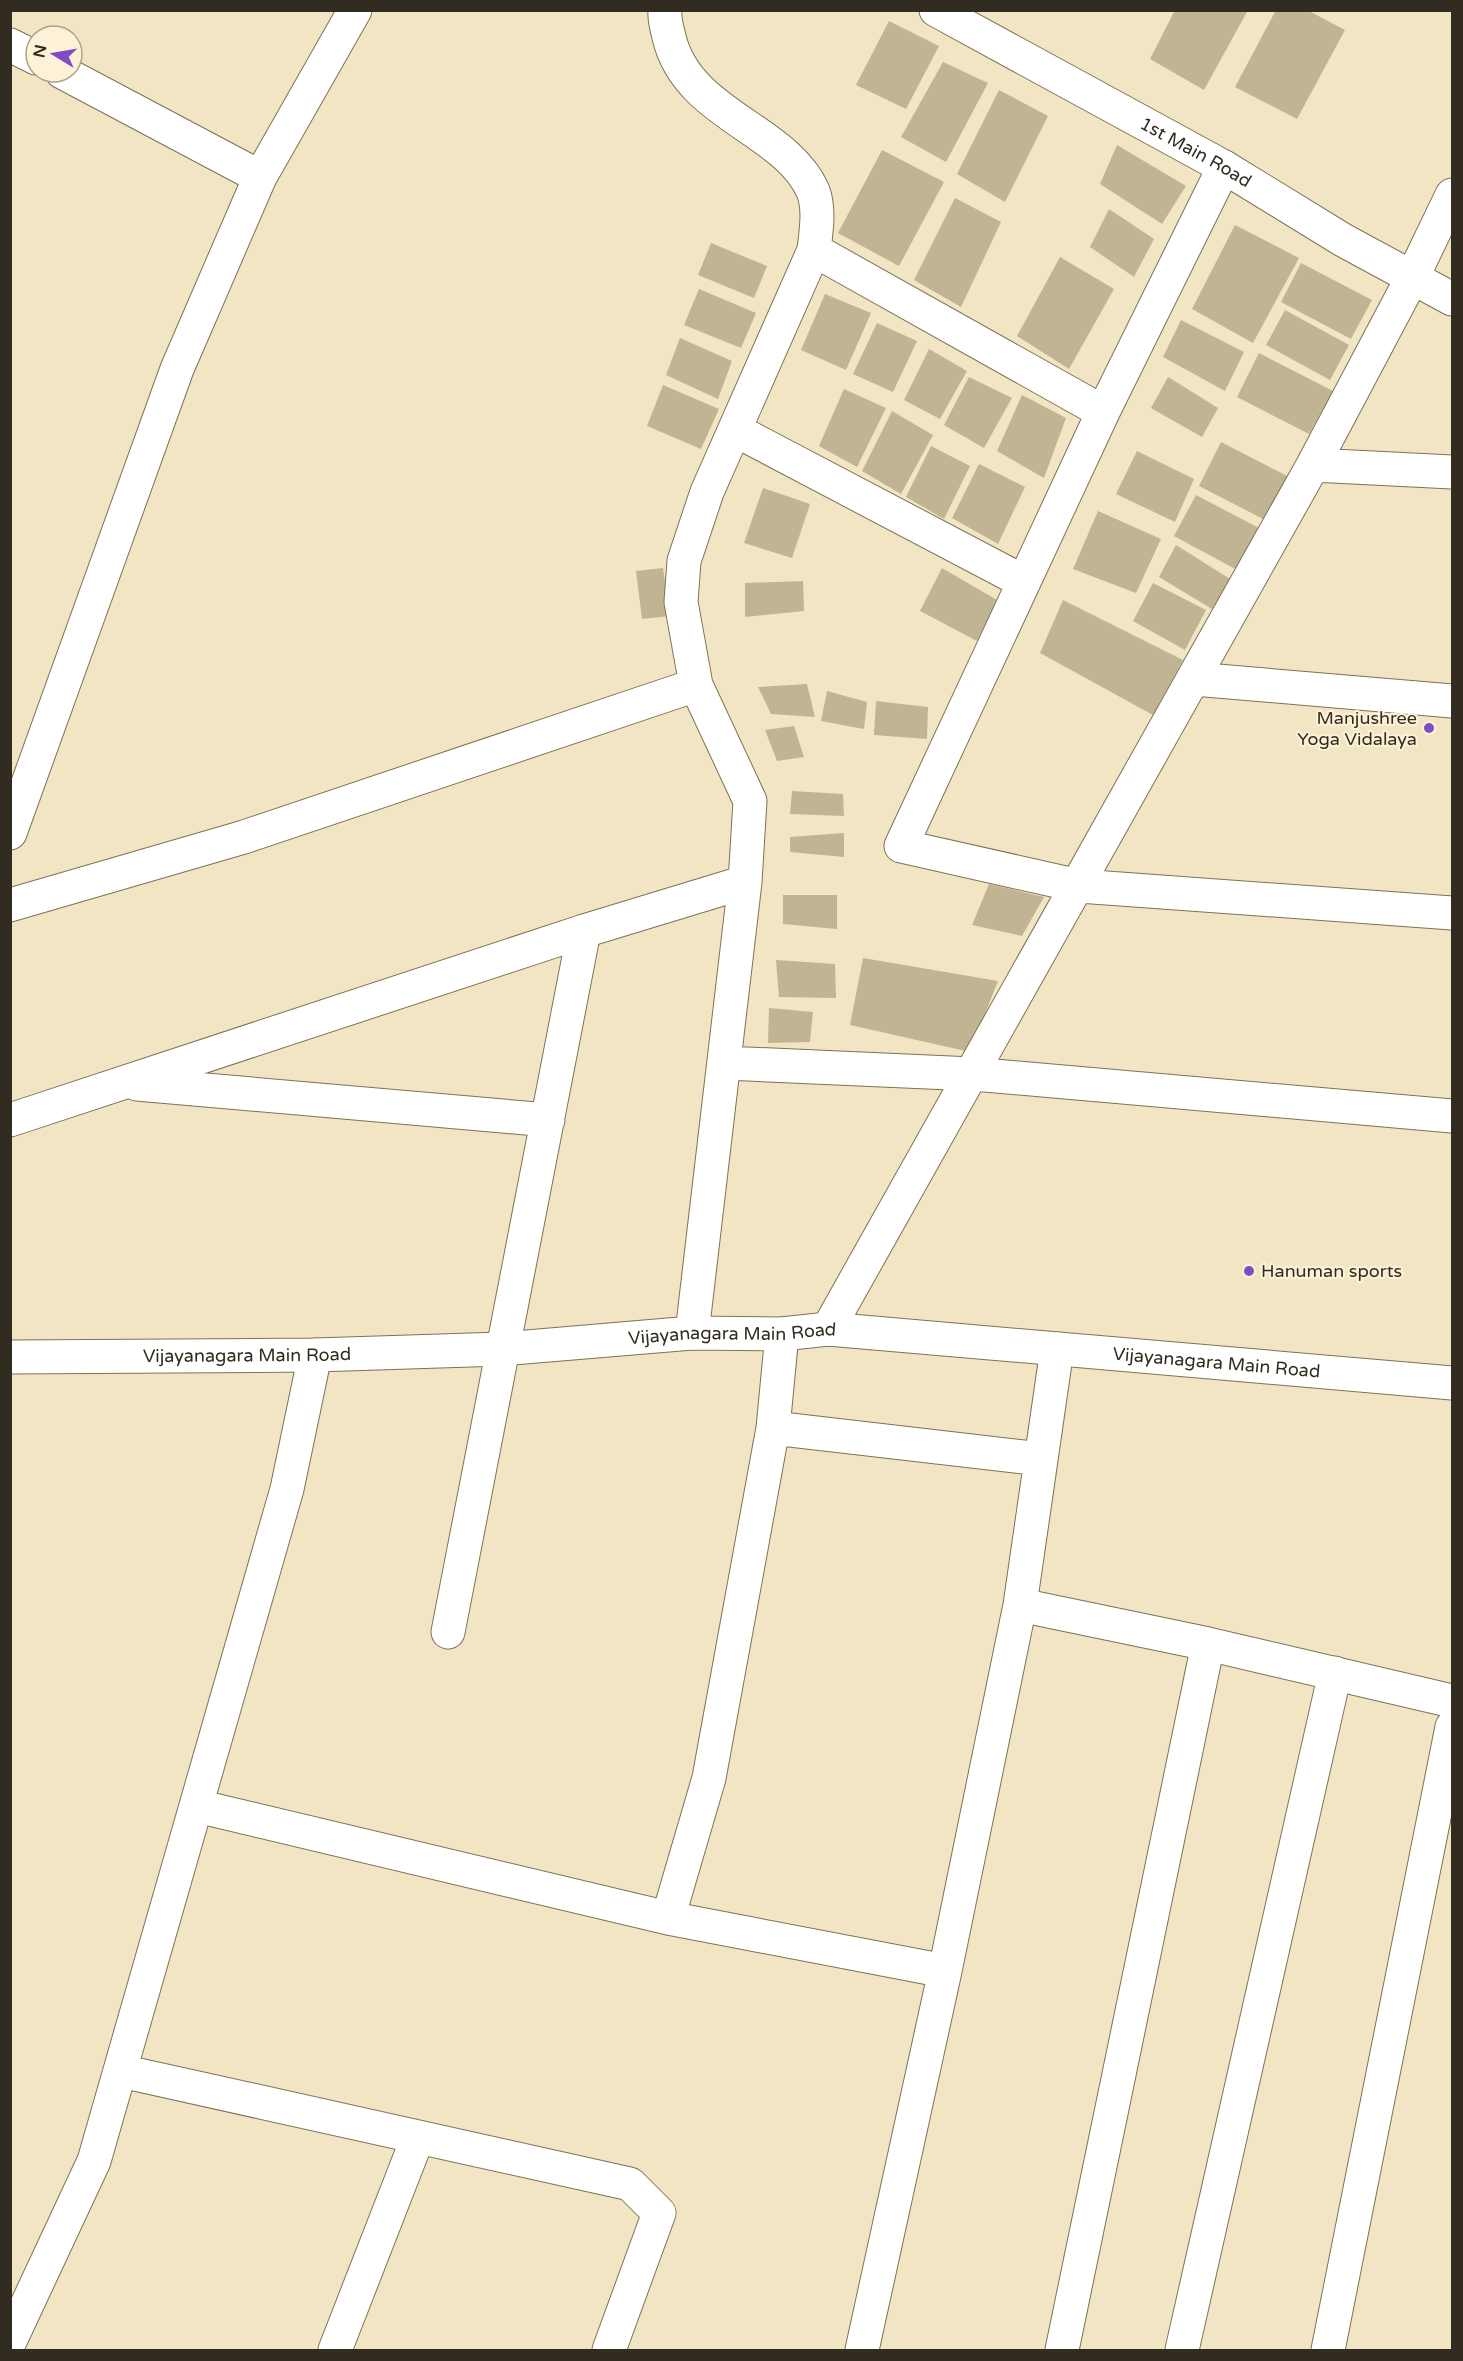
<svg xmlns="http://www.w3.org/2000/svg" width="1463" height="2361" viewBox="0 0 1463 2361" font-family="'Varela Round',sans-serif">
  <rect width="100%" height="100%" fill="#f2e5c3"/>
  <path fill="#c1b493" d="M 1175,10 L 1248,10 L 1204,90 L 1150,59 Z
    M 1276,10 L 1307,10 L 1345,30 L 1297,119 L 1235,87 Z
    M 889,21 L 939,46 L 906,109 L 856,85 Z
    M 943,62 L 988,83 L 946,162 L 901,137 Z
    M 999,90 L 1048,116 L 1005,202 L 957,174 Z
    M 1117,145 L 1186,186 L 1162,224 L 1100,184 Z
    M 882,150 L 944,182 L 899,266 L 838,233 Z
    M 955,198 L 1001,222 L 961,307 L 914,280 Z
    M 1109,209 L 1154,239 L 1134,277 L 1090,247 Z
    M 1235,225 L 1299,258 L 1253,343 L 1192,309 Z
    M 711,243 L 767,266 L 754,298 L 698,275 Z
    M 1060,257 L 1114,289 L 1069,369 L 1017,336 Z
    M 1301,263 L 1372,300 L 1351,339 L 1281,302 Z
    M 699,289 L 756,313 L 741,348 L 684,325 Z
    M 825,294 L 871,313 L 846,370 L 801,350 Z
    M 1285,310 L 1349,345 L 1330,380 L 1266,345 Z
    M 1181,320 L 1244,352 L 1225,391 L 1163,357 Z
    M 877,323 L 917,341 L 893,392 L 853,374 Z
    M 680,338 L 732,361 L 718,399 L 666,375 Z
    M 929,349 L 967,371 L 940,419 L 904,400 Z
    M 1259,353 L 1333,391 L 1309,434 L 1237,397 Z
    M 969,377 L 1012,398 L 984,448 L 944,425 Z
    M 1168,377 L 1218,408 L 1202,437 L 1151,408 Z
    M 663,385 L 719,409 L 701,449 L 647,426 Z
    M 844,389 L 886,408 L 857,467 L 819,446 Z
    M 1022,395 L 1066,418 L 1044,478 L 997,451 Z
    M 892,411 L 933,435 L 901,494 L 862,471 Z
    M 1221,442 L 1291,478 L 1269,522 L 1199,486 Z
    M 931,446 L 970,466 L 944,519 L 906,497 Z
    M 1137,451 L 1194,479 L 1175,522 L 1116,494 Z
    M 979,464 L 1025,487 L 998,544 L 952,518 Z
    M 763,488 L 810,504 L 792,558 L 744,543 Z
    M 1196,495 L 1261,529 L 1239,571 L 1174,536 Z
    M 1098,511 L 1161,539 L 1136,593 L 1073,569 Z
    M 1176,545 L 1235,582 L 1217,612 L 1159,577 Z
    M 663,568 L 670,616 L 642,619 L 636,571 Z
    M 942,568 L 997,600 L 977,641 L 920,611 Z
    M 803,581 L 804,611 L 745,617 L 745,583 Z
    M 1153,583 L 1206,610 L 1185,650 L 1133,621 Z
    M 1063,600 L 1183,660 L 1153,715 L 1040,653 Z
    M 807,684 L 815,717 L 771,714 L 758,687 Z
    M 827,691 L 867,702 L 864,729 L 821,721 Z
    M 876,701 L 928,707 L 927,739 L 874,735 Z
    M 794,726 L 804,757 L 777,761 L 765,730 Z
    M 792,791 L 843,794 L 844,816 L 790,814 Z
    M 844,833 L 844,857 L 790,852 L 790,837 Z
    M 989,884 L 1044,897 L 1022,936 L 972,925 Z
    M 783,895 L 837,895 L 837,929 L 783,924 Z
    M 863,958 L 998,981 L 970,1052 L 850,1025 Z
    M 776,960 L 835,964 L 836,998 L 779,997 Z
    M 769,1008 L 813,1012 L 810,1042 L 768,1043 Z"/>
  <g fill="none" stroke-linecap="round" stroke-linejoin="round">
    <defs>
      <path id="minor" d="M 665,10 C 664,20 667,28 669,37 C 687,115 785,128 813,191 C 820,209 816,232 814,250 L 707,492 L 684,561 L 681,602 L 696,685 L 750,801 L 745,882 L 692,1333
        M 10,45 L 36,58
        M 62,72 L 260,177
        M 1224,167 L 1103,412 L 901,846 L 1079,886 L 1452,913
        M 814,250 L 1103,412
        M 737,431 L 1024,582
        M 1313,465 L 1452,472
        M 1194,679 L 1452,701
        M 10,833 L 177,369 L 260,177 L 355,10
        M 10,905 L 244,837 L 696,685
        M 725,1063 L 973,1074 L 1452,1116
        M 137,1084 L 548,1120
        M 10,1120 L 584,931 L 745,882
        M 828,1329 L 1313,465 L 1412,278 L 1452,195
        M 773,1428 L 1041,1459
        M 1020,1605 L 1208,1644 L 1452,1701
        M 448,1632 L 584,931
        M 197,1806 L 668,1918 L 709,1778 L 773,1428 L 782,1334
        M 668,1918 L 945,1971
        M 121,2071 L 630,2184 L 659,2213 L 609,2350
        M 10,2341 L 94,2161 L 287,1489 L 315,1355
        M 335,2350 L 418,2137
        M 862,2350 L 945,1971 L 1020,1605 L 1057,1349
        M 1062,2350 L 1208,1644
        M 1182,2350 L 1335,1673
        M 1328,2350 L 1452,1727"/>
      <g id="tertiary">
        <path id="s1" d="M 936,10 L 1224,167 L 1343,240 L 1452,299"/>
        <path id="s2" d="M 10,1357 L 315,1355 L 502,1349 L 692,1333 L 782,1334 L 828,1329 L 1452,1383"/>
      </g>
    </defs>
    <use href="#minor" stroke="#7e7254" stroke-width="35"/>
    <use href="#tertiary" stroke="#7e7254" stroke-width="35"/>
    <use href="#minor" stroke="#fff" stroke-width="33"/>
    <use href="#tertiary" stroke="#fff" stroke-width="33"/>
  </g>
  <g fill="#7e4dc5" stroke="#fdf2d7" stroke-width="2">
    <circle cx="1429" cy="728" r="6"/>
    <circle cx="1249" cy="1271" r="6"/>
  </g>
  <g text-anchor="middle" stroke-width="4.5" stroke-linejoin="round" paint-order="stroke">
    <g font-size="18" fill="#312c1f" stroke="#fdf2d7">
      <text dy="6" stroke="none"><textPath href="#s1" startOffset="296">1st Main Road</textPath></text>
      <text dy="6" stroke="none"><textPath href="#s2" startOffset="723">Vijayanagara Main Road</textPath></text>
      <text dy="6" stroke="none"><textPath href="#s2" startOffset="237">Vijayanagara Main Road</textPath></text>
      <text dy="6" stroke="none"><textPath href="#s2" startOffset="1209">Vijayanagara Main Road</textPath></text>
    </g>
    <g font-size="18" fill="#312c1f" stroke="#fdf2d7" text-anchor="end">
      <text x="1417" y="724">Manjushree<tspan x="1417" dy="21">Yoga Vidalaya</tspan></text>
      <text x="1261" y="1277" text-anchor="start">Hanuman sports</text>
    </g>
  </g>
  <rect width="1463" height="2361" fill="none" stroke="#312c1f" stroke-width="24"/>
  <g transform="translate(54 54) rotate(281)"><circle r="28" fill="#fdf2d7" stroke="#aba38d" stroke-width="1.5"/>
  <path d="M0-4.5L10 22L0 15L-10 22Z" fill="#7e4dc5"/>
  <text y="-9" font-size="16" font-weight="bold" text-anchor="middle" fill="#312c1f">N</text>
  </g>
</svg>
